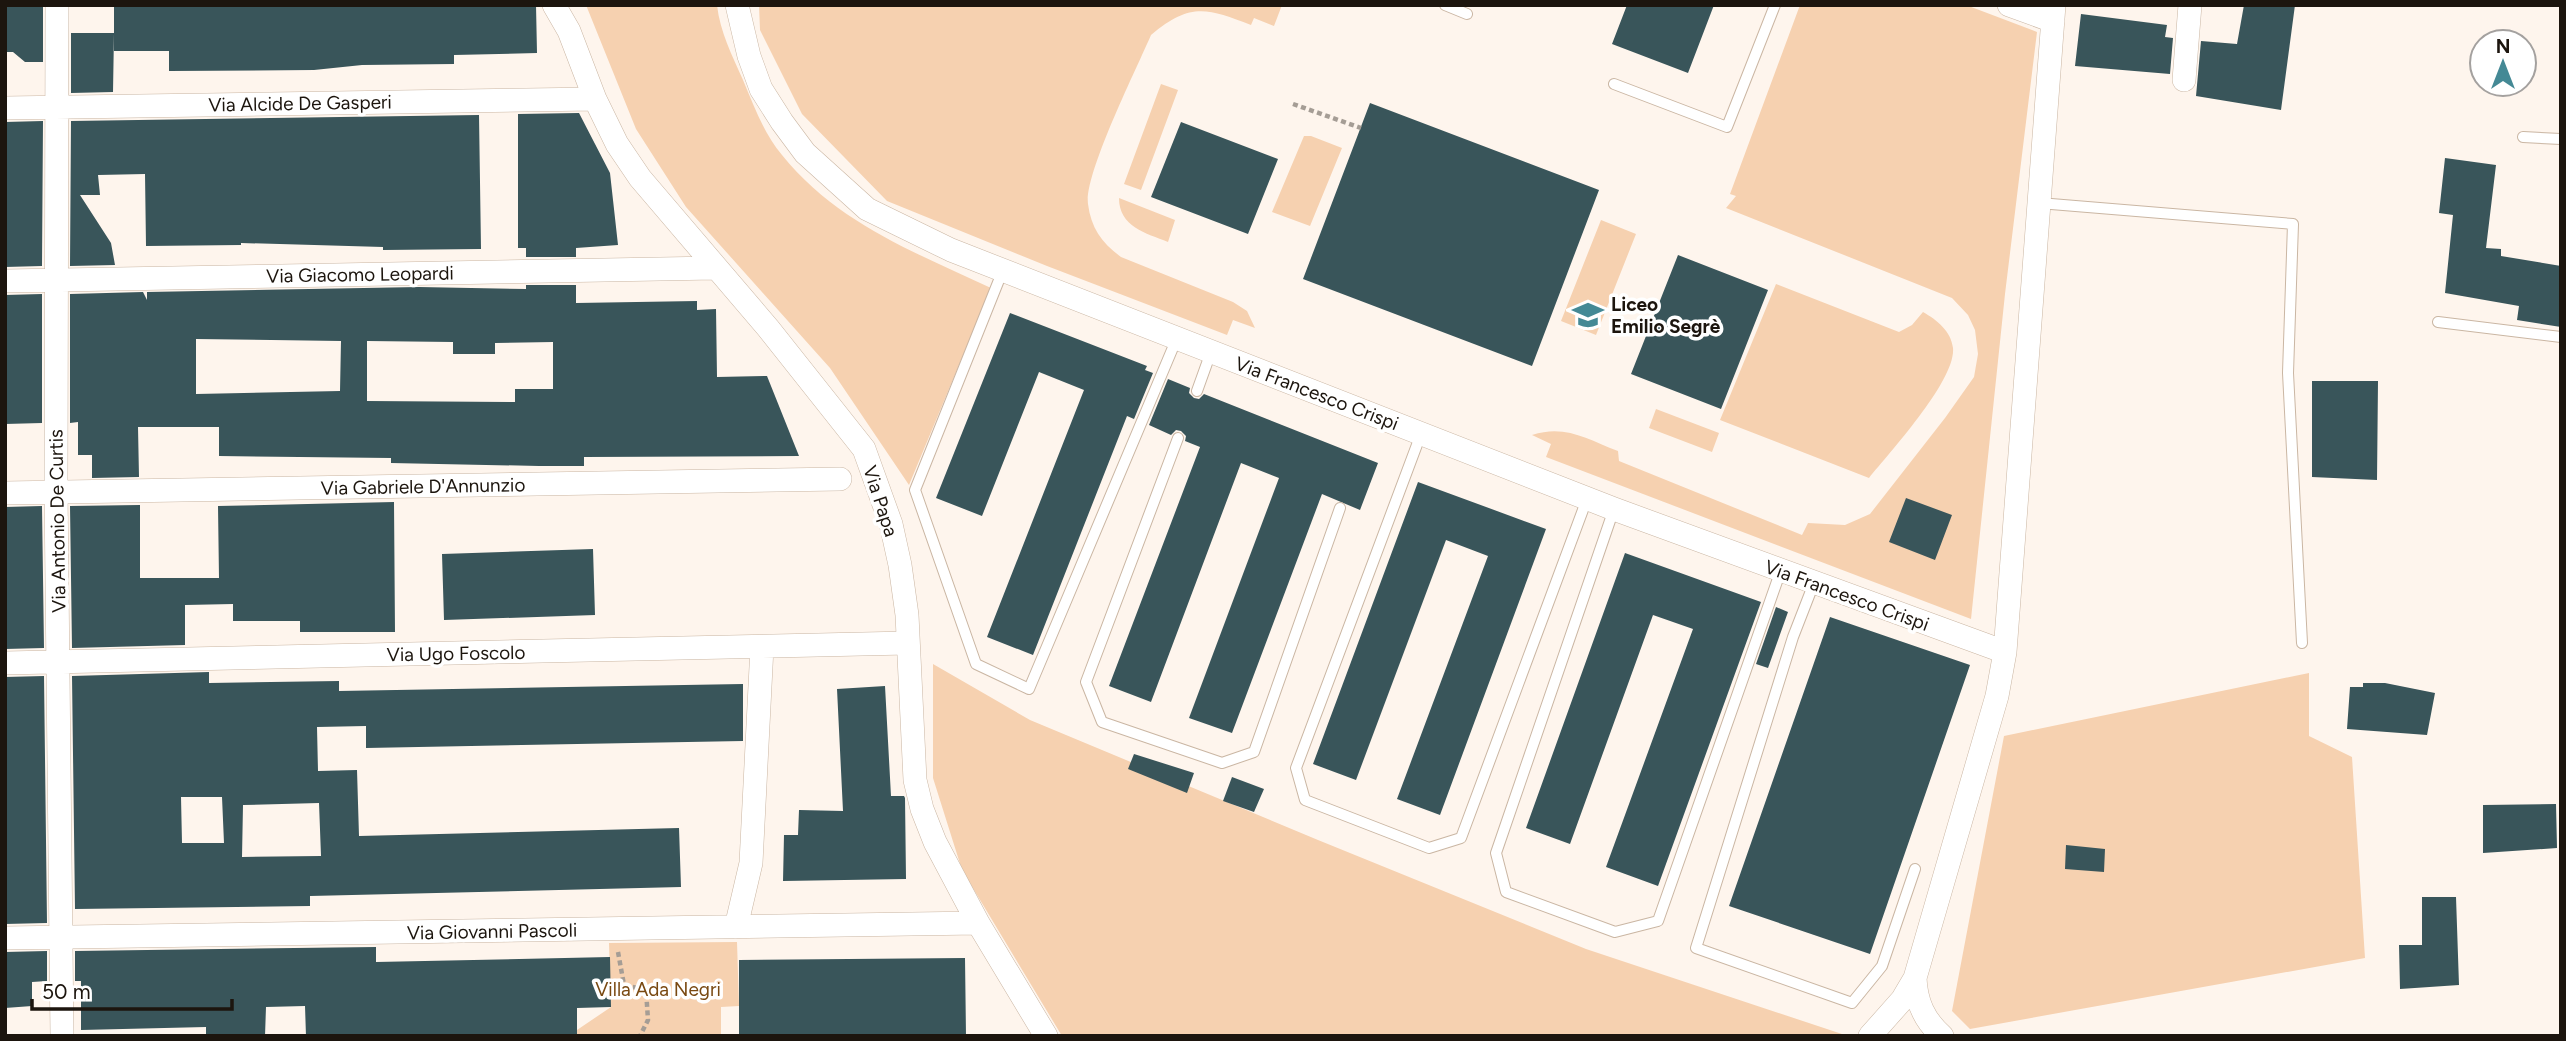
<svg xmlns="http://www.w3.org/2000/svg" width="2566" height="1041" viewBox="0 0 2566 1041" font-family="Figtree,sans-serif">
  <rect width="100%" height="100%" fill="#fef5ed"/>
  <path fill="#f6d1b0" d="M 586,5 L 717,5 C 720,32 732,55 743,80 C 754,106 764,134 782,155 C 837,223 914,252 991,288 L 909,485 L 830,368 L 686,207 L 636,129 Z
    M 759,5 L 1282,5 L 1274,26 L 1254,18 L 1251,25 C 1207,8 1190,2 1151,35 C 1137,68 1084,174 1088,204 C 1091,228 1102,243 1121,257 L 1233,302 L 1247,311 L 1255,328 L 1233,320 L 1227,335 L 1047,266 L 887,201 L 802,114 L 760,30 Z
    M 1800,5 L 1966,5 L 2037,32 L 2005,294 L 1971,619 L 1546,457 L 1551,444 L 1532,435 C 1565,424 1587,439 1618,451 L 1619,461 L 1802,535 L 1808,523 L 1845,525 L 1870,514 L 1945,418 L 1974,377 L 1978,354 L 1975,330 L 1968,315 L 1952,298 L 1726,208 L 1736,196 L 1730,194 Z
    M 1161,84 L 1178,90 L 1141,190 L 1124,184 Z
    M 1304,136 L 1311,136 L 1342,148 L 1310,226 L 1272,212 Z
    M 1119,198 L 1175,220 L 1168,242 C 1146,233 1119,227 1119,198 Z
    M 1601,220 L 1636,234 L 1596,335 L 1561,321 Z
    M 1776,284 L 1899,332 L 1912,325 L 1923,312 C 1937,320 1951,331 1953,348 C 1956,380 1890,452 1869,478 L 1720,420 Z
    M 1656,409 L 1719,433 L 1712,452 L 1649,428 Z
    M 933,664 L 1030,720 L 1318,840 L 1586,949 L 1845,1035 L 1062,1036 L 962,870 L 933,778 Z
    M 2309,673 L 2309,736 L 2352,757 L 2365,958 L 1970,1029 L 1952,1011 L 2004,736 Z
    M 737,942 L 739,1006 L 721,1007 L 721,1036 L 577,1036 L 577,1030 L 611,1007 L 609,943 Z"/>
  <path fill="#39555a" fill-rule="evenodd" d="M 5,5 L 43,5 L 43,62 L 25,62 L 13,52 L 5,52 Z
    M 114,5 L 536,5 L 537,53 L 454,55 L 454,64 L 362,65 L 314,70 L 169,71 L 169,51 L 114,51 Z
    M 1627,5 L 1714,5 L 1688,73 L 1612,44 Z
    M 2244,5 L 2295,5 L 2281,110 L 2196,96 L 2201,41 L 2237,44 Z
    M 2081,14 L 2167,25 L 2165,37 L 2173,38 L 2170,74 L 2075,66 Z
    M 71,33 L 114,33 L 113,92 L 71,93 Z
    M 1370,103 L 1599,190 L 1532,366 L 1303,279 Z
    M 579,113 L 610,173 L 618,245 L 576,248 L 576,257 L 526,257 L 526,248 L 518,248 L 518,114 Z
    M 479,115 L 481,249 L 383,250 L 383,247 L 241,243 L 241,245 L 146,246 L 145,174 L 98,175 L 100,195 L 80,195 L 111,243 L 115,265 L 70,266 L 71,121 Z
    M 43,121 L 42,266 L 5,267 L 5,122 Z
    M 1181,122 L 1278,159 L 1248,234 L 1151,197 Z
    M 2445,158 L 2496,165 L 2486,248 L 2501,249 L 2501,256 L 2561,266 L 2561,327 L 2517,320 L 2519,306 L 2445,293 L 2453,215 L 2439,213 Z
    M 1678,255 L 1768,290 L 1721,409 L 1631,374 Z
    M 526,285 L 576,285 L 576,303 L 697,301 L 697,310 L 716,309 L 717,377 L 767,376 L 799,456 L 584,457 L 584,466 L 539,466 L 391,463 L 391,458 L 219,456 L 219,427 L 138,427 L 139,477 L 92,478 L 92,455 L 78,455 L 78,422 L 70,423 L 70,294 L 143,292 L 147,300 L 147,292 L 419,287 L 526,289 ZM 196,339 L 341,341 L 340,391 L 196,394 ZM 367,341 L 453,342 L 453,354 L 495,354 L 495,343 L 553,342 L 553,389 L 515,389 L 515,402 L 367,401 Z
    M 42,294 L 42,423 L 5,424 L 5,295 Z
    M 1010,313 L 1147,366 L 1145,370 L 1153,373 L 1134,419 L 1127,416 L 1033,655 L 987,637 L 1084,390 L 1039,372 L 982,516 L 936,498 Z
    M 1168,379 L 1190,388 L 1189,393 L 1194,398 L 1199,399 L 1204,394 L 1378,463 L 1360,510 L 1322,494 L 1232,733 L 1189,718 L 1279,478 L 1241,463 L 1151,702 L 1109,686 L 1200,447 L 1185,441 L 1186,436 L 1181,431 L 1176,430 L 1171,435 L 1149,425 Z
    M 2312,381 L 2378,381 L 2377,480 L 2312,477 Z
    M 1418,482 L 1546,529 L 1440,815 L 1397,799 L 1488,556 L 1446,540 L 1356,780 L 1313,764 Z
    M 1906,498 L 1952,515 L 1935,560 L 1889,542 Z
    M 394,502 L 395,632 L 300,632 L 300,621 L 233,621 L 233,604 L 185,605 L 185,645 L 72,648 L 70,506 L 140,505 L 140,578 L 219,578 L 218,506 Z
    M 42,506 L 44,648 L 5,649 L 5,507 Z
    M 593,549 L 595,615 L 444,620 L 442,554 Z
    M 1625,553 L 1761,602 L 1658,886 L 1606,867 L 1693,629 L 1653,615 L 1570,844 L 1526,828 Z
    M 1776,607 L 1788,612 L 1768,668 L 1756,664 Z
    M 1830,617 L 1970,665 L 1870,954 L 1729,906 Z
    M 209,672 L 209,683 L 339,681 L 339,691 L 743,684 L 743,741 L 366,748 L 366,726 L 317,727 L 318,771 L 357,770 L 359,836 L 679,828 L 681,887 L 310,896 L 310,906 L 75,909 L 72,676 ZM 181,797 L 222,797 L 224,843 L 182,843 ZM 319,803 L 321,856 L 242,857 L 243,805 Z
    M 44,676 L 47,923 L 5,924 L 5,677 Z
    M 2363,683 L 2385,683 L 2435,693 L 2427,735 L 2347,729 L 2350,687 L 2363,687 Z
    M 885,686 L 891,796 L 904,796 L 905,798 L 906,879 L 783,881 L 784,835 L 798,835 L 799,810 L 843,811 L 837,689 Z
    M 1134,754 L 1194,773 L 1187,793 L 1128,769 Z
    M 1232,777 L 1264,789 L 1254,812 L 1223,801 Z
    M 2556,804 L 2557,848 L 2483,853 L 2483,805 Z
    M 2066,845 L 2105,849 L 2104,872 L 2065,869 Z
    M 2422,897 L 2456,897 L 2459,985 L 2400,989 L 2399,945 L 2422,945 Z
    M 376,947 L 376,962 L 610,957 L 611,1007 L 577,1008 L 577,1036 L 306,1036 L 305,1006 L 266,1007 L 265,1036 L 206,1036 L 206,1027 L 81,1030 L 81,981 L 75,981 L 75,951 Z
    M 47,951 L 47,981 L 32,982 L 32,1006 L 5,1008 L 5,952 Z
    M 965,958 L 966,1036 L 739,1036 L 739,960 Z"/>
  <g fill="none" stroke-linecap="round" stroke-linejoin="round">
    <defs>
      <path id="service" d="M 1445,5 L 1467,14
        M 1614,84 L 1727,127 L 1775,5
        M 2523,137 L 2561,139
        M 2039,203 L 2293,224 L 2288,373 L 2302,643
        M 1003,270 L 915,490 L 976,664 L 1029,689 L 1177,338
        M 2438,322 L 2561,337
        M 1197,391 L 1211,352
        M 1421,434 L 1296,768 L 1305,800 L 1429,848 L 1461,838 L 1587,499
        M 1178,438 L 1086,682 L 1102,722 L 1222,763 L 1254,752 L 1340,508
        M 1614,509 L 1496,853 L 1506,892 L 1615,932 L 1658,921 L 1781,570
        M 1814,583 L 1793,637 L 1696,948 L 1852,1003 L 1882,966 L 1915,869"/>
      <path id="minor" d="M 57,5 L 56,492 L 62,1036
        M 554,5 L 569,31 L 595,99 L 617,144 L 640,178 L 768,328 L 864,449 L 891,524 L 900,565 L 907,615 L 915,780 L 922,809 L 935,842 L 978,923 L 1046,1036
        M 737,5 L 749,56 L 761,89 L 782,122 L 805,153 L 867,209 L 951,250 L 1614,509 L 2005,652
        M 2009,5 L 2053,21
        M 2184,80 L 2190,5
        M 5,108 L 595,99
        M 5,281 L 715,268
        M 5,493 L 840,479
        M 5,663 L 907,643
        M 736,927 L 751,863 L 762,647
        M 5,938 L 978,923
        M 1870,1036 L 1902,1000 L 1915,978
        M 1942,1036 C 1924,1020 1916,1002 1915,978 L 1997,696 L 2005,652 L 2054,5"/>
    </defs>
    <use href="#service" stroke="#cab6a3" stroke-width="12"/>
    <use href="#minor" stroke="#cab6a3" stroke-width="24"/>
    <path stroke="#a59d95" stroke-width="4.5" stroke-dasharray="5 3.5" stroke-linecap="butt" d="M 1293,104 L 1361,128
      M 618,952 L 624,985 L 646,990 L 648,1020 L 640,1036"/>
    <use href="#service" stroke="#fff" stroke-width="10"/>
    <use href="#minor" stroke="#fff" stroke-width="23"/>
  </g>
  <defs>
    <symbol id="school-bare" viewBox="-9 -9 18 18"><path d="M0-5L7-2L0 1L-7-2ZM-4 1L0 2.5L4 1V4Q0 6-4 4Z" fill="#448995" stroke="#fff" stroke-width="2.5" paint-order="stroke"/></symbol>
  </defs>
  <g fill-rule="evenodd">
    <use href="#school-bare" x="1566" y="293" width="44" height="44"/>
  </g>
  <g text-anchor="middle" stroke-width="7" stroke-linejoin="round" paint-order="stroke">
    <g font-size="19" fill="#1c150e" stroke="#fff">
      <text transform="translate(300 103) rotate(-1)" y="7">Via Alcide De Gasperi</text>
      <text transform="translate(360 274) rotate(-1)" y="7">Via Giacomo Leopardi</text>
      <text transform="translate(1317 393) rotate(21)" y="7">Via Francesco Crispi</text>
      <text transform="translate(423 486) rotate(-1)" y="7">Via Gabriele D'Annunzio</text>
      <text transform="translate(881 501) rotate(72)" y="7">Via Papa</text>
      <text transform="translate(57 521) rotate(-91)" y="7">Via Antonio De Curtis</text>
      <text transform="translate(1847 595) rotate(20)" y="7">Via Francesco Crispi</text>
      <text transform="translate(456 653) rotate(-1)" y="7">Via Ugo Foscolo</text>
      <text transform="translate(492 931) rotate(-1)" y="7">Via Giovanni Pascoli</text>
    </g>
    <g font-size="19" font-weight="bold" fill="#1c150e" stroke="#fff" text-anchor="start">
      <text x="1611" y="311">Liceo<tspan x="1611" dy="22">Emilio Segrè</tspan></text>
    </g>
    <g font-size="19" fill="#794912" stroke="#fff">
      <text x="658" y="996">Villa Ada Negri</text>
    </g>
  </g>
  <rect width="2566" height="1041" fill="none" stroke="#1c150e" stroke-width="14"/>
  <g transform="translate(2503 63)"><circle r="33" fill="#ffffff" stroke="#a4a19f" stroke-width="2"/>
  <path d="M0-5L12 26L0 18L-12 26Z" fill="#448995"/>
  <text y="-10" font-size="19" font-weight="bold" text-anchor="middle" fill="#1c150e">N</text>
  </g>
  <path d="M32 999v10h200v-10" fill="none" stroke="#1c150e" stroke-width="3.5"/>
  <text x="42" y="999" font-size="21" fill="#1c150e" stroke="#ffffff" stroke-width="5" paint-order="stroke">50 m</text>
</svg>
